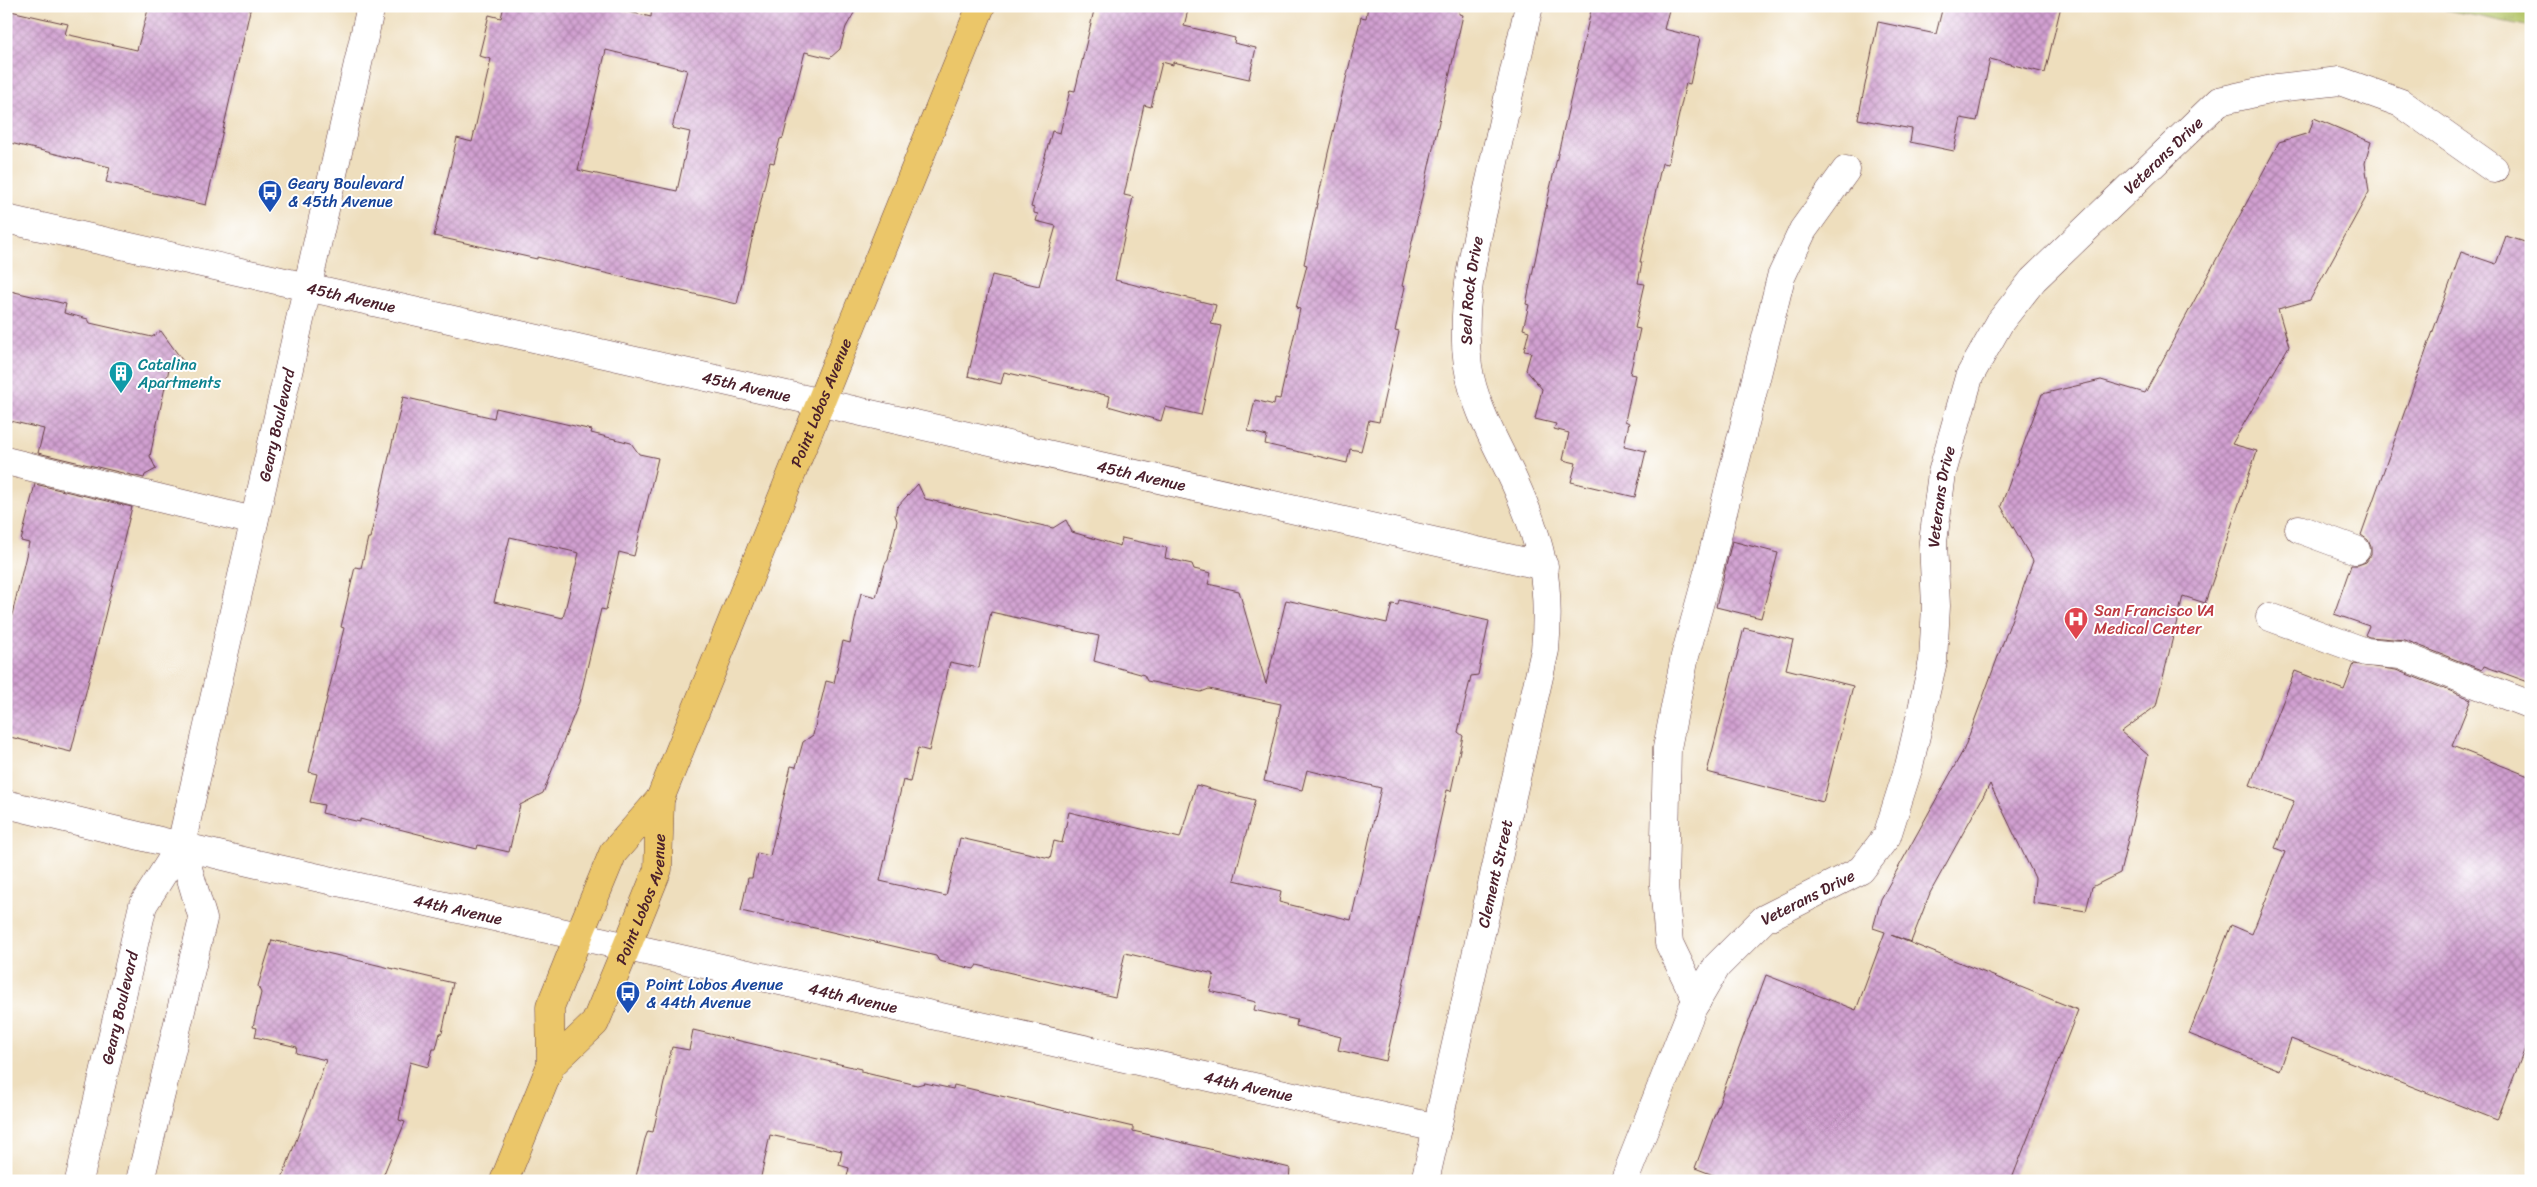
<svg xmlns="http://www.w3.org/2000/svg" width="2537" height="1187" viewBox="0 0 2537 1187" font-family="Sriracha,sans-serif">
  <defs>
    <pattern id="park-tufts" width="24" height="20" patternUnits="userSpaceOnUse" patternTransform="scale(1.25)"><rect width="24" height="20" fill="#b3c466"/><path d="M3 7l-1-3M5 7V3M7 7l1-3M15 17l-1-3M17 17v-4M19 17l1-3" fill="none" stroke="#9ba859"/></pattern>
    <pattern id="building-cross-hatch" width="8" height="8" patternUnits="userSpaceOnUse" patternTransform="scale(1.25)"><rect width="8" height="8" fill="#d1a0d1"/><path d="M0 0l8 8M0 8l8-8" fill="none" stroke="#ac82aa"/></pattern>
  </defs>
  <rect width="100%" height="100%" fill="#fff"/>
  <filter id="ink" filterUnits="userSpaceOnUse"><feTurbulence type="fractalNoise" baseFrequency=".02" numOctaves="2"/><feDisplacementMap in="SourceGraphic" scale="10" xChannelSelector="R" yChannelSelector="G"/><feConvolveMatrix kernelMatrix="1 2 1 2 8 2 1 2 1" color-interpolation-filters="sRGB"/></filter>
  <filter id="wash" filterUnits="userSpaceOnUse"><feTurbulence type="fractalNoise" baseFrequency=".0096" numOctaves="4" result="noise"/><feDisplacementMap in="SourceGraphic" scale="20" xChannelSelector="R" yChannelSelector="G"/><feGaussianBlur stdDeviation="1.12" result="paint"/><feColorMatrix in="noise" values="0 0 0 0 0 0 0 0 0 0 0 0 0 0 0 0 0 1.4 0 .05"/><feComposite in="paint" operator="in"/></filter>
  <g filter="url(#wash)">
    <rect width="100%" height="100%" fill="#eedebd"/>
    <path fill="url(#park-tufts)" stroke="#7e7248" d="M 2427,6 L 2531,6 L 2531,27 Z"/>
    <g id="blocks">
      <path fill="url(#building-cross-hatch)" fill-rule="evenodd" d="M 149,6 L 251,6 L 206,205 L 106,182 L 110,167 L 6,142 L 6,10 L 68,24 L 65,34 L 137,50 Z
        M 504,6 L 604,6 L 651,17 L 652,6 L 858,6 L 846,27 L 840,49 L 830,58 L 805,52 L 783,138 L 780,139 L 774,163 L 770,162 L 737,304 L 537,257 L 537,259 L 434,236 L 457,138 L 472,142 L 491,59 L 479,56 L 489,15 L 501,18 ZM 606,50 L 687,70 L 672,128 L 690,132 L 677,191 L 578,170 Z
        M 1095,6 L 1189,6 L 1184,26 L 1235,38 L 1234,43 L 1256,48 L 1249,79 L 1173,62 L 1173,65 L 1162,62 L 1151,107 L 1144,105 L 1124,195 L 1133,197 L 1115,280 L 1216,305 L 1211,324 L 1221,326 L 1201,415 L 1165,407 L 1161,421 L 1108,406 L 1110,396 L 1004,372 L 1001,384 L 968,376 L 992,275 L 1039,286 L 1056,226 L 1036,221 L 1038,214 L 1034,213 L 1034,208 L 1031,207 L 1052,131 L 1060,133 L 1070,90 L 1075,91 Z
        M 1368,6 L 1460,6 L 1459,14 L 1463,15 L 1402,286 L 1405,287 L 1395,331 L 1399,332 L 1379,422 L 1369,420 L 1361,451 L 1350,449 L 1347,463 L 1265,444 L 1267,436 L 1248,431 L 1255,400 L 1274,405 L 1275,398 L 1280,399 L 1300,309 L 1296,308 L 1307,265 L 1304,264 L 1328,153 L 1361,17 L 1366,18 Z
        M 1592,6 L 1670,6 L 1664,29 L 1700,38 L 1690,84 L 1686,83 L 1668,164 L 1662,163 L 1640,262 L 1642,262 L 1638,283 L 1645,284 L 1635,328 L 1640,329 L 1630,374 L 1635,375 L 1625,421 L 1629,423 L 1624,446 L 1646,451 L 1635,497 L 1571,482 L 1576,463 L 1563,460 L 1569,433 L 1554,429 L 1556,424 L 1535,419 L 1542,389 L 1526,370 L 1531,352 L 1524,351 L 1529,331 L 1523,329 L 1529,305 L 1526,304 L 1549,193 Z
        M 1943,6 L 2061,6 L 2045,73 L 1990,59 L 1977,121 L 1961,118 L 1954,151 L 1910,142 L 1912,129 L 1858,119 L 1878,22 L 1936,34 Z
        M 2314,118 L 2371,142 L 2365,163 L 2369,192 L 2310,300 L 2278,309 L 2289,346 L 2232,444 L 2257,451 L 2205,603 L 2183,596 L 2156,706 L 2121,732 L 2148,755 L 2120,873 L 2092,887 L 2086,911 L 2033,903 L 2035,878 L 1990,784 L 1930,893 L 1911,942 L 1891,935 L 2078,1010 L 2011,1181 L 1729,1181 L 1695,1168 L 1766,975 L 1856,1010 L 1885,932 L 1873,928 L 1881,899 L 1964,749 L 2033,561 L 2001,506 L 2042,394 L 2101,380 L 2145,393 L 2279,142 L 2309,133 Z
        M 2506,236 L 2531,244 L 2531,683 L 2484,666 L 2482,670 L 2405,640 L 2369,637 L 2365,635 L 2369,626 L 2334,614 L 2351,565 L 2358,565 L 2366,562 L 2371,555 L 2371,547 L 2368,540 L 2361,535 L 2461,252 L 2496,264 Z
        M 6,290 L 66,304 L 64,313 L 88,319 L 90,323 L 152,337 L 161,331 L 185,364 L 169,369 L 150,456 L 156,469 L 145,475 L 144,478 L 38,453 L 44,429 L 6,420 Z
        M 403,397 L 494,418 L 496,408 L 592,430 L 591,433 L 631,443 L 639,454 L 658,458 L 634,556 L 619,552 L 606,610 L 601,609 L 579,702 L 543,793 L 520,805 L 509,852 L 478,845 L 477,849 L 360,819 L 360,822 L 322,813 L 324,805 L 310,802 L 317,774 L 309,772 L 344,628 L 341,627 L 355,567 L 361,568 L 368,538 L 370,538 ZM 510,537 L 579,553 L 563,618 L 494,602 Z
        M 35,484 L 132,507 L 71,752 L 6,736 L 6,640 L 29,543 L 21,541 Z
        M 918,484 L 925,499 L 1053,528 L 1066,520 L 1072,532 L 1120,546 L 1122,538 L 1167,548 L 1165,558 L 1192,564 L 1194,569 L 1211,573 L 1208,584 L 1239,591 L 1266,684 L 1286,600 L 1387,623 L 1392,604 L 1398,605 L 1399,600 L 1489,621 L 1478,675 L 1471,676 L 1458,732 L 1463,736 L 1451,791 L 1447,790 L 1386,1061 L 1338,1050 L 1341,1037 L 1296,1026 L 1297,1020 L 1254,1010 L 1256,1002 L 1210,991 L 1214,974 L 1125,953 L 1115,997 L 977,965 L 974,969 L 939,961 L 936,956 L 741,911 L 748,878 L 752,878 L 757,853 L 770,856 L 791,766 L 796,767 L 803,742 L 813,735 L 826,681 L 834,683 L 843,641 L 850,643 L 861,593 L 876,597 L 885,564 L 888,560 L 897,521 L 895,515 L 897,507 ZM 991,612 L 1099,636 L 1094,661 L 1144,675 L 1147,681 L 1201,692 L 1209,689 L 1281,704 L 1264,781 L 1302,790 L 1307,770 L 1381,788 L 1351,920 L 1279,902 L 1281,891 L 1234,880 L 1255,800 L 1196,785 L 1180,838 L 1069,812 L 1062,843 L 1054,841 L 1050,858 L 960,838 L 946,896 L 880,881 L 903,780 L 910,782 L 918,748 L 929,751 L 950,662 L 979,668 Z
        M 1732,541 L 1778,553 L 1761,618 L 1716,607 Z
        M 1744,628 L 1793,640 L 1786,669 L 1853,686 L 1823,802 L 1707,772 Z
        M 2354,664 L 2396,670 L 2471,699 L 2452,746 L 2531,777 L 2531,1033 L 2497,1120 L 2291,1039 L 2280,1070 L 2189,1034 L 2231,925 L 2252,934 L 2285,852 L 2275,848 L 2294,801 L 2250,785 L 2295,671 L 2344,690 Z
        M 272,940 L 453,983 L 442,1033 L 440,1033 L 436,1049 L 433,1049 L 428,1067 L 410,1062 L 399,1120 L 405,1122 L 381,1181 L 281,1181 L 326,1060 L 296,1053 L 297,1047 L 255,1037 L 257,1028 L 253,1027 L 261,993 L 258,986 Z
        M 693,1030 L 861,1069 L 861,1072 L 917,1085 L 925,1083 L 953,1089 L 954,1085 L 1133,1127 L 1133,1131 L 1290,1168 L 1289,1181 L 846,1181 L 849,1168 L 839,1165 L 842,1151 L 770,1135 L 760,1181 L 635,1181 L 645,1139 L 648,1131 L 653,1132 L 672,1047 L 689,1050 Z"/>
    </g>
  </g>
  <g filter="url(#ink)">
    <use href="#blocks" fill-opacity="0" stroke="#633c41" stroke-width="1"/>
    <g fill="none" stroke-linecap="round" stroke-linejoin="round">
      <defs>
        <g id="minor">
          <path id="s1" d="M 6,219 L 1544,566"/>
          <path d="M 6,461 L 254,521"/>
          <path d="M 2299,529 L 2356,550"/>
          <path d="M 2270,617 L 2366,652 L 2400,655 L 2528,704"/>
          <path id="s2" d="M 6,804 L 248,862 L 1437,1128"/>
          <path d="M 1697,1001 L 1669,943 L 1664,885 L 1667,748 L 1685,656 L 1709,569 L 1781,277 L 1803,230 L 1846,170"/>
          <path id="s3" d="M 79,1181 L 143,905 L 181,845 L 371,6"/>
          <path d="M 140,1181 L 203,919 L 181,845"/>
          <path id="s4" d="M 1425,1181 L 1545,650 C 1551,583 1542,542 1514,481 C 1497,444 1474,407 1468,366 C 1459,302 1477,238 1491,176 C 1503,119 1516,63 1529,6"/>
          <path id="s5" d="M 1624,1181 L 1692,1009 L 1717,966 L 1764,919 L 1861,870 L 1887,836 L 1909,766 L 1933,661 L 1936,606 L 1933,542 L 1942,473 L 1969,377 L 2000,322 L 2033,280 L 2219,101 L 2277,88 L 2340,81 L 2401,103 L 2494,169"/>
        </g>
        <g id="major">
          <path id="s6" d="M 551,1065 L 595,1023 L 627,946 L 658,869 L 660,799"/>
          <path id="s7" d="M 504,1181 L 551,1065 L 550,1007 L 579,935 L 613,853 L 660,799 L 981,6"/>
        </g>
      </defs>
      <use href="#minor" stroke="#633c41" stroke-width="29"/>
      <use href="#major" stroke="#633c41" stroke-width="29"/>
      <use href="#minor" stroke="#fff" stroke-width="28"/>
      <use href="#major" stroke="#ebc669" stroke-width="28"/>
    </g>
  </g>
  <defs>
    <symbol id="bus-pin" viewBox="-11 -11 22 30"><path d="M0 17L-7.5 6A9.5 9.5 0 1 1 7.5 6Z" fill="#1a4fb4" stroke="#fff"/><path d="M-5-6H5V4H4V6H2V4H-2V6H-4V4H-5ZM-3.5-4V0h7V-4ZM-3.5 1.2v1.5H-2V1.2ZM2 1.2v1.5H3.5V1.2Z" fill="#fff"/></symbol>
    <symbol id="building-pin" viewBox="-11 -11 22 30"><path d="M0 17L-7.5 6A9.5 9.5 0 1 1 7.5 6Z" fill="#0f9aa8" stroke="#fff"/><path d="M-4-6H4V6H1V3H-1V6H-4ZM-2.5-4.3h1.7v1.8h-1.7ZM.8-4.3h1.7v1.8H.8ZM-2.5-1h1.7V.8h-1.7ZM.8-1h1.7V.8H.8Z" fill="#fff"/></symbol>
    <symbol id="hospital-pin" viewBox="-11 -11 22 30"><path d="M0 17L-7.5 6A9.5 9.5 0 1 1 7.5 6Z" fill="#e0444e" stroke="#fff"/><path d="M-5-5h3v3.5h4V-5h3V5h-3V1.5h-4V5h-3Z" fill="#fff"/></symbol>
  </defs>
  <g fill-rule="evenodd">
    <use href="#bus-pin" x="256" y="178" width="28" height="38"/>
    <use href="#building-pin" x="107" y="359" width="28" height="38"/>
    <use href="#hospital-pin" x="2062" y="605" width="28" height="38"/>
    <use href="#bus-pin" x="614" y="979" width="28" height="38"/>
  </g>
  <g text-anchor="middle" stroke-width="4" stroke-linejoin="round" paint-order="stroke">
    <g font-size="16" fill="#4a1f2b" stroke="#fff">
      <text dy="6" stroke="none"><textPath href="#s5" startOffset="1219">Veterans Drive</textPath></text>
      <text dy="6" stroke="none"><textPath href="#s4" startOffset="919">Seal Rock Drive</textPath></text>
      <text dy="6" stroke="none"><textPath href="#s1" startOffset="354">45th Avenue</textPath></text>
      <text dy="6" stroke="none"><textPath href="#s1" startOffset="759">45th Avenue</textPath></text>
      <text dy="6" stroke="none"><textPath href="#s7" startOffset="849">Point Lobos Avenue</textPath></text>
      <text dy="6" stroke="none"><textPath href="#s3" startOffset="785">Geary Boulevard</textPath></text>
      <text dy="6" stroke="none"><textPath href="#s1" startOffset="1164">45th Avenue</textPath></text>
      <text dy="6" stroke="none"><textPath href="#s5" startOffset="799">Veterans Drive</textPath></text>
      <text dy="6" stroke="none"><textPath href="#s4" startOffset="315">Clement Street</textPath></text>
      <text dy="6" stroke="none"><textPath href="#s5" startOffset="350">Veterans Drive</textPath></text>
      <text dy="6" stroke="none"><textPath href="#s6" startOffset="194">Point Lobos Avenue</textPath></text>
      <text dy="6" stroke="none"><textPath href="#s2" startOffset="464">44th Avenue</textPath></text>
      <text dy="6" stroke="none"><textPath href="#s2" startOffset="869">44th Avenue</textPath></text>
      <text dy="6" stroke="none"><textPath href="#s3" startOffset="178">Geary Boulevard</textPath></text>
      <text dy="6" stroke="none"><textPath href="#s2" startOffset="1274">44th Avenue</textPath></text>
    </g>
    <g font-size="16" fill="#164399" stroke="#fff" text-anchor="start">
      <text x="288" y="189">Geary Boulevard<tspan x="288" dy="18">&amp; 45th Avenue</tspan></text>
      <text x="646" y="990">Point Lobos Avenue<tspan x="646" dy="18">&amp; 44th Avenue</tspan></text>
    </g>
    <g font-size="16" fill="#0d838f" stroke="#fff" text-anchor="start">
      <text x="138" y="370">Catalina<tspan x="138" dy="18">Apartments</tspan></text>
    </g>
    <g font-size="16" fill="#be3a42" stroke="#fff" text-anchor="start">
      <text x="2094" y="616">San Francisco VA<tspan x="2094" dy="18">Medical Center</tspan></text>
    </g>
  </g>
  <rect width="2537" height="1187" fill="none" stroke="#fff" stroke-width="25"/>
</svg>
